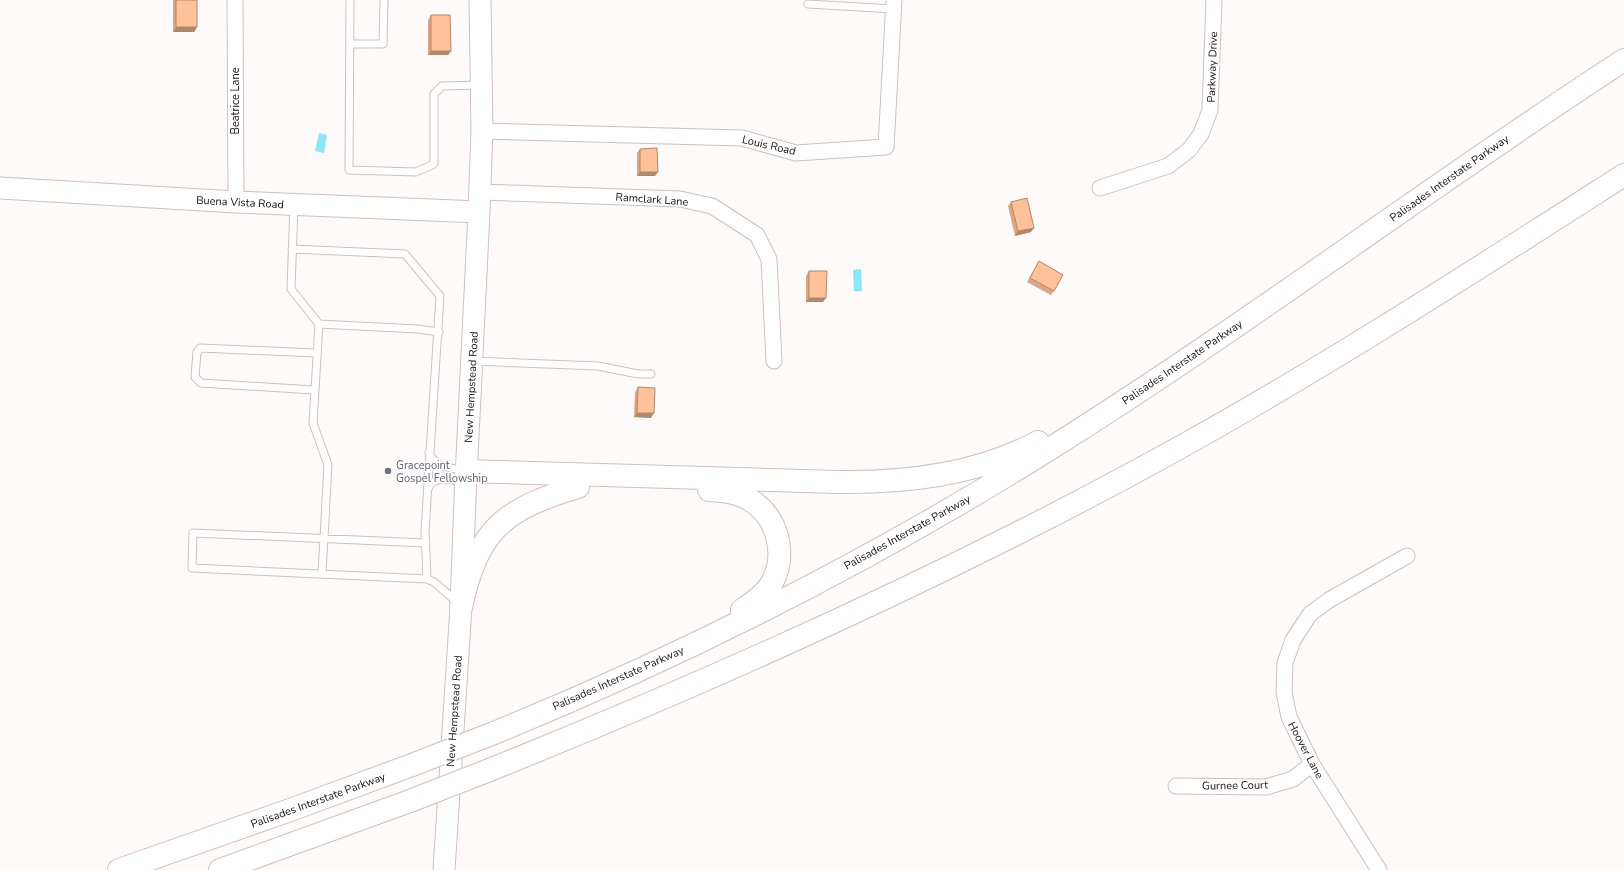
<svg xmlns="http://www.w3.org/2000/svg" width="1624" height="870" viewBox="0 0 1624 870" font-family="'Nunito Sans',sans-serif">
  <rect width="100%" height="100%" fill="#fdfaf9"/>
  <path fill="#8be6f8" d="M 319,133 L 327,135 L 324,153 L 315,151 Z
    M 861,269 L 862,291 L 854,291 L 853,270 Z"/>
  <g fill="none" stroke-linecap="round" stroke-linejoin="round">
    <defs>
      <path id="lane" d="M 350,0 L 349,170 L 416,172 L 434,164 L 434,94 L 442,86 L 479,85
        M 808,4 L 894,9
        M 350,44 L 383,44 L 384,0
        M 294,206 L 291,289 L 319,324 L 313,423 L 328,465 L 322,574
        M 292,249 L 405,254 L 440,296 L 425,531 L 427,579
        M 319,324 L 418,329 L 439,332
        M 472,361 L 598,366 L 638,374 L 651,374
        M 314,390 L 201,383 L 195,377 L 197,352 L 200,348 L 317,353
        M 429,453 C 436,468 450,468 464,470
        M 428,489 C 433,474 453,480 465,483
        M 426,543 L 193,533 L 192,568 L 427,579 L 434,582 L 457,602"/>
      <path id="street" d="M 235,0 L 236,202
        M 482,131 L 742,138 L 796,153 L 886,147 L 894,0
        M 1100,188 L 1168,166 L 1189,150 L 1201,134 L 1210,110 L 1214,0
        M 480,192 L 680,199 L 712,206 L 757,235 L 769,259 L 774,361
        M 1176,786 L 1266,787 L 1293,779 L 1312,764
        M 1379,870 L 1312,764 L 1289,717 L 1284,692 L 1285,663 L 1293,640 L 1310,614 L 1329,600 L 1407,556"/>
      <path id="secondary" d="M 0,188 L 236,202 L 479,212
        M 444,870 L 461,607 L 465,498 L 479,212 L 482,131 L 480,0"/>
      <path id="highway" d="M 466,471 L 837,482 C 906,483 977,475 1038,442
        M 709,490 C 723,491 738,492 750,500 C 779,517 788,558 770,586 C 763,596 753,603 742,610
        M 461,607 C 478,529 504,509 578,487
        M 494,733 C 690,653 880,556 1059,443 C 1251,322 1433,184 1624,60
        M 492,769 C 723,676 950,574 1168,454 C 1324,368 1474,271 1624,175
        M 119,870 L 293,809 L 412,765
        M 220,870 L 410,801"/>
    </defs>
    <use href="#lane" stroke="#cec0ba" stroke-width="9"/>
    <use href="#street" stroke="#cec0ba" stroke-width="17"/>
    <use href="#secondary" stroke="#cec0ba" stroke-width="23"/>
    <use href="#highway" stroke="#cec0ba" stroke-width="24"/>
    <use href="#lane" stroke="#fff" stroke-width="7"/>
    <use href="#street" stroke="#fff" stroke-width="15"/>
    <use href="#secondary" stroke="#fff" stroke-width="21"/>
    <use href="#highway" stroke="#fff" stroke-width="22"/>
    <defs>
      <path id="highway-bridge" d="M 412,765 L 494,733
        M 410,801 L 492,769"/>
    </defs>
    <use href="#highway-bridge" stroke="#cec0ba" stroke-width="24" stroke-linecap="butt"/>
    <use href="#highway-bridge" stroke="#fff" stroke-width="22"/>
  </g>
  <path fill="#dba682" d="M 173,0 L 197,0 L 197,27 L 194,32 L 173,32 Z
    M 431,15 L 451,51 L 448,55 L 428,55 L 428,20 Z
    M 640,149 L 655,176 L 637,176 L 637,153 Z
    M 1011,202 L 1031,232 L 1015,236 L 1008,206 Z
    M 1039,261 L 1054,291 L 1051,295 L 1027,282 Z
    M 809,271 L 823,302 L 806,302 L 806,276 Z
    M 638,387 L 651,418 L 634,417 L 635,392 Z"/>
  <path fill="#b2876a" d="M 176,27 L 197,27 L 194,32 L 173,32 Z
    M 431,51 L 451,51 L 448,55 L 428,55 Z
    M 640,172 L 658,172 L 655,176 L 637,176 Z
    M 1034,228 L 1031,232 L 1015,236 L 1018,231 Z
    M 809,298 L 826,298 L 823,302 L 806,302 Z
    M 637,413 L 654,413 L 651,418 L 634,417 Z"/>
  <path fill="#ffc197" stroke="#b2876a" d="M 176,0 L 197,0 L 197,27 L 176,27 Z
    M 431,15 L 450,15 L 451,51 L 431,51 Z
    M 657,148 L 658,172 L 640,172 L 640,149 Z
    M 1027,198 L 1034,228 L 1018,231 L 1011,202 Z
    M 1039,261 L 1063,275 L 1054,291 L 1030,278 Z
    M 809,271 L 827,271 L 826,298 L 809,298 Z
    M 638,387 L 655,388 L 654,413 L 637,413 Z"/>
  <circle fill="#6b7280" stroke="#fff" stroke-width="1.5" cx="388" cy="471" r="4"/>
  <g text-anchor="middle" stroke-width="3" stroke-linejoin="round" paint-order="stroke">
    <g font-size="11" fill="#15100f" stroke="#fff">
      <text transform="translate(1212 67) rotate(-88)" y="4">Parkway Drive</text>
      <text transform="translate(235 101) rotate(-90)" y="4">Beatrice Lane</text>
      <text transform="translate(769 145) rotate(13)" y="4">Louis Road</text>
      <text transform="translate(1449 178) rotate(-35)" y="4">Palisades Interstate Parkway</text>
      <text transform="translate(652 199) rotate(4)" y="4">Ramclark Lane</text>
      <text transform="translate(240 202) rotate(3)" y="4">Buena Vista Road</text>
      <text transform="translate(1182 362) rotate(-34)" y="4">Palisades Interstate Parkway</text>
      <text transform="translate(471 387) rotate(-87)" y="4">New Hempstead Road</text>
      <text transform="translate(907 532) rotate(-29)" y="4">Palisades Interstate Parkway</text>
      <text transform="translate(618 678) rotate(-24)" y="4">Palisades Interstate Parkway</text>
      <text transform="translate(454 711) rotate(-86)" y="4">New Hempstead Road</text>
      <text transform="translate(1306 750) rotate(62)" y="4">Hoover Lane</text>
      <text transform="translate(1235 785) rotate(-1)" y="4">Gurnee Court</text>
      <text transform="translate(318 800) rotate(-20)" y="4">Palisades Interstate Parkway</text>
    </g>
    <g font-size="11" fill="#5b616d" stroke="#fff" text-anchor="start">
      <text x="396" y="469">Gracepoint<tspan x="396" dy="13">Gospel Fellowship</tspan></text>
    </g>
  </g>
</svg>
